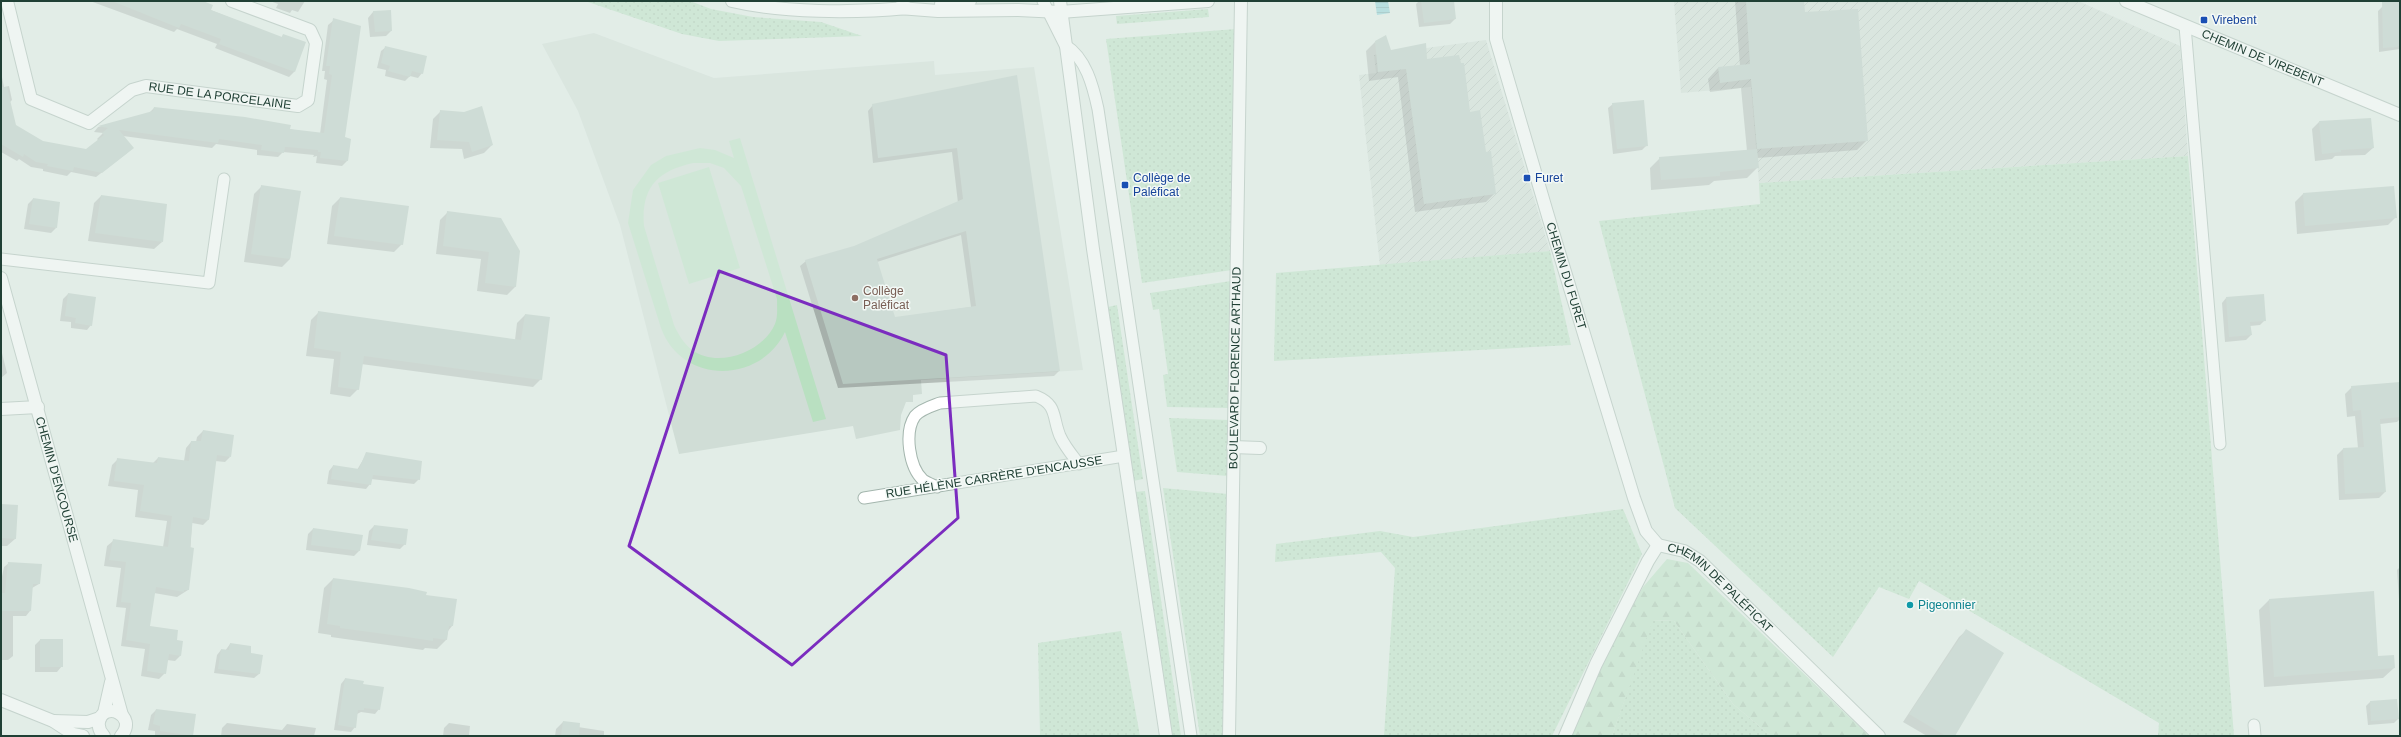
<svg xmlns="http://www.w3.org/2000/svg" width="2401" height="737" viewBox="0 0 2401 737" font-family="Helvetica,sans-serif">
  <defs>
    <pattern id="industrial-furrows" width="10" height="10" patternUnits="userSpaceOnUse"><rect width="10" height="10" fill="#d0ddd6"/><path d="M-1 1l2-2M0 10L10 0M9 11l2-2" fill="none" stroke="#b2bfb8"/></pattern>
    <pattern id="green-dots" width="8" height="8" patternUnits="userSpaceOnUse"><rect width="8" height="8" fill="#b9e0c1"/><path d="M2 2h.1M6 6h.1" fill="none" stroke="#9fc1a6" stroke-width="1.8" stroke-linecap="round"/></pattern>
    <pattern id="forest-firs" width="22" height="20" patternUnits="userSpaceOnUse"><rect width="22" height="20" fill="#b9e0c1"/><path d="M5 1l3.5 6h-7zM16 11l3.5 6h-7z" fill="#9fc1a6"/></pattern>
    <pattern id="water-rules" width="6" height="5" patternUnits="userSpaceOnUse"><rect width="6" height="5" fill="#86cfd6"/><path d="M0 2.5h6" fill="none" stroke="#6da9ae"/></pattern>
  </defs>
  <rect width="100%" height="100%" fill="#e2ede7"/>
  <path fill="#d0ddd6" d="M 594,33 L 714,78 L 934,61 L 935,75 L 1034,67 L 1083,370 L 921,380 L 922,394 L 913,395 L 913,402 L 906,402 L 901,415 L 900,430 L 856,439 L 853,426 L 679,454 L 620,225 L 578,111 L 542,44 Z"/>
  <path fill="url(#industrial-furrows)" d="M 1674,1 L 2078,1 L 2180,46 L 2188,156 L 1759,183 L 1751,87 L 1681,93 Z
    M 1486,40 L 1550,251 L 1380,266 L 1359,75 L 1376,73 L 1374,55 Z"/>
  <path fill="url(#green-dots)" d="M 585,1 L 690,1 L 711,9 L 753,17 L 821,22 L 862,36 L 719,41 L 682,34 Z
    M 1208,9 L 1209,17 L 1117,24 L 1116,16 Z
    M 1236,29 L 1232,270 L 1142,283 L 1106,39 Z
    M 2188,156 L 2234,736 L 2158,736 L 2159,723 L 1919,581 L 1909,599 L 1879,587 L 1833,657 L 1675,508 L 1599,221 L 1760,204 L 1759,183 Z
    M 1550,251 L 1571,345 L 1274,361 L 1276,273 Z
    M 1231,281 L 1230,408 L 1167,407 L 1163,375 L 1168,374 L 1159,309 L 1153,310 L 1150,293 Z
    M 1117,305 L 1143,479 L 1133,481 L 1108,307 Z
    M 1169,418 L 1229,420 L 1228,476 L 1177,472 Z
    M 1163,488 L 1228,494 L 1223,736 L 1200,736 Z
    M 1145,491 L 1181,736 L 1171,736 L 1135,492 Z
    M 1623,509 L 1642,554 L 1552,736 L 1384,736 L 1395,568 L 1381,552 L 1275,562 L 1276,544 L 1380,531 L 1413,537 Z
    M 1652,620 L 1674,621 L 1733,704 L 1771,736 L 1612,736 Z
    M 1121,631 L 1140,736 L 1040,736 L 1038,643 Z"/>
  <path fill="url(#forest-firs)" d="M 1667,559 L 1688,563 L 1869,736 L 1771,736 L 1733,704 L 1674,621 L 1653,620 L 1612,736 L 1570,736 L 1598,670 L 1643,587 Z"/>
  <path fill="#b9e0c1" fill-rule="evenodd" d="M 740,138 L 826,419 L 813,422 L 785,332 C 760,384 682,385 661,328 L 628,223 L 633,190 L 651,165 L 666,156 L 700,148 L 715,150 L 734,158 L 729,141 ZM 693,163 L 710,163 L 724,168 L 741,186 L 777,299 C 777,308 778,316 775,324 C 763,352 718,369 692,350 C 684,344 678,334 674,325 L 644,226 C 641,188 657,171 693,163 Z
    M 709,167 L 740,268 L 689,284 L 658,183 Z"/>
  <path fill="url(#water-rules)" d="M 1375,1 L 1388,1 L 1390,13 L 1377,15 Z"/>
  <path fill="#0003" fill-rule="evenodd" d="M 90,1 L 193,3 L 281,38 L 283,35 L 305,43 L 294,72 L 289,77 L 215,48 L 217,44 L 177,29 L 174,32 Z
    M 270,1 L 305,1 L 298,12 L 292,10 L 290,13 L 276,8 L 278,4 Z
    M 1419,1 L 1452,1 L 1455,19 L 1450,24 L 1419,27 L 1416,4 Z
    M 1735,1 L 1803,1 L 1804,14 L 1867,140 L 1857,150 L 1757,158 L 1757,168 L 1747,178 L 1714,181 L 1709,185 L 1651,190 L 1650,168 L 1660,158 L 1747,151 L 1741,88 L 1710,92 L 1708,79 L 1718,68 L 1740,66 Z
    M 2400,5 L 2400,49 L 2379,52 L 2378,11 L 2383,6 Z
    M 390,11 L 391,31 L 386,36 L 370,37 L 368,18 L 373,12 Z
    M 334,20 L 347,161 L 342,166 L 316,163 L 317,156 L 313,157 L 314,155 L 283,152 L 278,157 L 257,155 L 257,150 L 216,144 L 212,148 L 123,136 L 127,153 L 96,177 L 71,172 L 67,176 L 43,171 L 43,169 L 31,167 L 19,159 L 17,161 L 1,152 L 1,72 L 4,87 L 9,86 L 12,100 L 9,103 L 15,126 L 43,142 L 86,150 L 99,141 L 97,139 L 103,133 L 94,132 L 98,127 L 149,113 L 154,108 L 320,134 L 327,80 L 324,79 L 325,71 L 322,71 L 328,25 Z
    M 1375,42 L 1390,51 L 1426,60 L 1469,113 L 1485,153 L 1495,193 L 1486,202 L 1415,212 L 1398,77 L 1369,81 L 1366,51 Z
    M 386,47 L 422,73 L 418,78 L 410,76 L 405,81 L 385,76 L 386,70 L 377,68 L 381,51 Z
    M 1016,76 L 1059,371 L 1054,376 L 838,388 L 800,266 L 806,261 L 855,247 L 958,203 L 952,152 L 873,163 L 868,111 L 873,105 ZM 961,235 L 971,307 L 894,318 L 877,262 Z
    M 1613,104 L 1647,145 L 1642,150 L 1613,154 L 1608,108 Z
    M 441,111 L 492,145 L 484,153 L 464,159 L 462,149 L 430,148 L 433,119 Z
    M 2319,122 L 2373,148 L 2365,155 L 2335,156 L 2332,159 L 2315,161 L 2312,129 Z
    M 262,186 L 299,192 L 290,259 L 282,267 L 244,262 L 254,194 Z
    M 2303,194 L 2396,217 L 2388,225 L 2297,234 L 2295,202 Z
    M 101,196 L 162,242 L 154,249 L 88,241 L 94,203 Z
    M 340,198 L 402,244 L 394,252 L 327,244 L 332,206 Z
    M 33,199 L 56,228 L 51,233 L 24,229 L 28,204 Z
    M 448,212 L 519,251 L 515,287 L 507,295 L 477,291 L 481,259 L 436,254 L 440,220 Z
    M 68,294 L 91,325 L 87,330 L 71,328 L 71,322 L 60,321 L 63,299 Z
    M 2226,298 L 2265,320 L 2260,325 L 2250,326 L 2251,335 L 2246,340 L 2225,342 L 2222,303 Z
    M 319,312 L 515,340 L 517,323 L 525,315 L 541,379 L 533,387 L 361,364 L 358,389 L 350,397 L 330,394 L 334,359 L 306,356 L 311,320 Z
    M 2,353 L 7,373 L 1,378 L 1,354 Z
    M 2400,383 L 2400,419 L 2397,422 L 2380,424 L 2385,492 L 2379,498 L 2339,500 L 2337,455 L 2343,449 L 2358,448 L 2355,416 L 2347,417 L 2345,394 L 2352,387 Z
    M 203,431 L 230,457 L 225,462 L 215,461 L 209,519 L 203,525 L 192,523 L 188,590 L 177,597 L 154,593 L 149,627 L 176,641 L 180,656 L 175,661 L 167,660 L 165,673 L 159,679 L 141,676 L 145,649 L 121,646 L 126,608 L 116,607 L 121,568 L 104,566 L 107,546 L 113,541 L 163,547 L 167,521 L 135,517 L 138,490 L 108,486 L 112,465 L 118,459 L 152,464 L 158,458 L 184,461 L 186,448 L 191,442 L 196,442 L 197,437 Z
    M 367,453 L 419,479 L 414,484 L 371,479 L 370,484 L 366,489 L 327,484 L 329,471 L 333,466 L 357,470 Z
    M 1,505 L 15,539 L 7,546 L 1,546 Z
    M 374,526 L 405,544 L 400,549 L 367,545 L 369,531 Z
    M 313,529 L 362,536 L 359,551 L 354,556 L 306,550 L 308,534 Z
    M 9,563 L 39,584 L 32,588 L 30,611 L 26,616 L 13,616 L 13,656 L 8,660 L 1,660 L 1,581 L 4,567 Z
    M 2400,567 L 2400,615 L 2397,570 Z
    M 333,579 L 425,596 L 452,626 L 448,631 L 446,640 L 437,649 L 425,648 L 423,650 L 331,637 L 331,635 L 318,633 L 324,588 Z
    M 2373,592 L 2377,657 L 2394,668 L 2383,678 L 2264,687 L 2259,610 L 2269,600 Z
    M 1967,630 L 1954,736 L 1927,736 L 1903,722 L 1959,637 Z
    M 40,640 L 62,666 L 57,672 L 35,672 L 35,645 Z
    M 230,644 L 250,654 L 262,656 L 259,674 L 254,678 L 214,673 L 217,655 L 221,650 L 225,651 Z
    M 345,679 L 362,685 L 379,709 L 375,714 L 361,712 L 357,714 L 355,727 L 351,732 L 334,730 L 341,684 Z
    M 2370,702 L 2398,719 L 2394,723 L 2368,725 L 2366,706 Z
    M 156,710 L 192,735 L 155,736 L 155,731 L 148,730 L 151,715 Z
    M 563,722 L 578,727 L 604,731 L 604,736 L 555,736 L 556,729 Z
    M 227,723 L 282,730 L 287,724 L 316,728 L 314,736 L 221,736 L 222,728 Z
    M 449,723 L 470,726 L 469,736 L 443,736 L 444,728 Z"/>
  <path fill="#b7c8c0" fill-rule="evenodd" d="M 112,1 L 203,1 L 213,5 L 211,10 L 282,37 L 283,34 L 306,42 L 295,72 L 219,44 L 221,39 L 181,24 L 179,28 Z
    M 1421,1 L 1454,1 L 1456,19 L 1424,23 Z
    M 1746,1 L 1804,1 L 1805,12 L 1858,9 L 1868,141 L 1757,149 L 1759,168 L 1720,172 L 1720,176 L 1661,180 L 1659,157 L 1757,149 L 1751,79 L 1720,83 L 1718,67 L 1750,64 Z
    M 2382,1 L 2400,1 L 2400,45 L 2397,47 L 2383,48 Z
    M 391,10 L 392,31 L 375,32 L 373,11 Z
    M 333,18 L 361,26 L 345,137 L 351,139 L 348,161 L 320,158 L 321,152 L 318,152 L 318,150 L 288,147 L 285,147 L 284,153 L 261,150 L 262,145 L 219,139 L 218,143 L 119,130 L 134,148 L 102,173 L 74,167 L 73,171 L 47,166 L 48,164 L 36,162 L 24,154 L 23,157 L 1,144 L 1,87 L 7,87 L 16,125 L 43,141 L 86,149 L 104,135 L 102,133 L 108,128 L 98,126 L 153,111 L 154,107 L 245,117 L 291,125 L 290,129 L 324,133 L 332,75 L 329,74 L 330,66 L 326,66 Z
    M 1386,35 L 1391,50 L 1426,43 L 1427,59 L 1459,55 L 1461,63 L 1464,63 L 1470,112 L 1480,110 L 1486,152 L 1491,151 L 1496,194 L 1424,204 L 1406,69 L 1378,72 L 1375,41 Z
    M 385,46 L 427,56 L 423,74 L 412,71 L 410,77 L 388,71 L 390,66 L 381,63 Z
    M 1017,75 L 1060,371 L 843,384 L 805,260 L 854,246 L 963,199 L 957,148 L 878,158 L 872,104 ZM 966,231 L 976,306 L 895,317 L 877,259 Z
    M 1644,100 L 1648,146 L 1617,149 L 1612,103 Z
    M 482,106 L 493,145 L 472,152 L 469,142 L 437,140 L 440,110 L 464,112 Z
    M 2371,118 L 2374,148 L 2341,150 L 2341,152 L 2322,154 L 2319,121 Z
    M 261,185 L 301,191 L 290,259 L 251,254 Z
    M 2394,186 L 2397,218 L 2305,226 L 2303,193 Z
    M 101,195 L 167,204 L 163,242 L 95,233 Z
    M 340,197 L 409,206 L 403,245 L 334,236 Z
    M 33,198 L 60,202 L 57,228 L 29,224 Z
    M 447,211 L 501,218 L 520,251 L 516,287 L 485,283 L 489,252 L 443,246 Z
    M 68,293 L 96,297 L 92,326 L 75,323 L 76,318 L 65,316 Z
    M 2264,294 L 2266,321 L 2250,322 L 2252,335 L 2229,337 L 2226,297 Z
    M 318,311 L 521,340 L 525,314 L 550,317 L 542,380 L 364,356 L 359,390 L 338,387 L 341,352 L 314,348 Z
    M 2400,382 L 2400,417 L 2380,419 L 2386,492 L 2345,494 L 2343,448 L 2364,447 L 2361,410 L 2353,411 L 2351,386 Z
    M 203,430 L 234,435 L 231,457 L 217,455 L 209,520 L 193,517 L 190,547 L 194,548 L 189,590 L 184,590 L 184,592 L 156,587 L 150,626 L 178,630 L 177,640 L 183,641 L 181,656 L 169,654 L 166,674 L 147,671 L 150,644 L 126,640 L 131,603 L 121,602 L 126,562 L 109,560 L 113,539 L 168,547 L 172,516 L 140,511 L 144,485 L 114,481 L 117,458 L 157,463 L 158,457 L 189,461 L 191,441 L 201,441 Z
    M 366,452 L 422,461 L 420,480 L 373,475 L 371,485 L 331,479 L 333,465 L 359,469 Z
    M 1,504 L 18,505 L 16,539 L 1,538 Z
    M 374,525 L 408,529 L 406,545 L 371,540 Z
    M 313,528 L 363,535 L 360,551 L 311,545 Z
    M 8,562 L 42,564 L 40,584 L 33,584 L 31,611 L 1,611 L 1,593 L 5,593 Z
    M 333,578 L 409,588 L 427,592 L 426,595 L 457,599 L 453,626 L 449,626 L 447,640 L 433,638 L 433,641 L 407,637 L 340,628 L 340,626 L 327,624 Z
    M 2374,591 L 2378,656 L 2394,655 L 2395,668 L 2274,677 L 2269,599 Z
    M 1966,629 L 2004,653 L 1955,736 L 1946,736 L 1909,714 Z
    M 40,639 L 63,639 L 63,667 L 40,667 Z
    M 230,643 L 251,646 L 251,653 L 263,655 L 260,674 L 218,669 L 221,649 L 229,650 Z
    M 345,678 L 364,681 L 363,684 L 384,687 L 380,710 L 364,708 L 364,710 L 358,710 L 356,728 L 338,725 Z
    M 2397,699 L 2399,719 L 2371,721 L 2370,701 Z
    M 156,709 L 196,714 L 193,736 L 160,731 L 160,726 L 153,724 Z
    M 563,721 L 580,723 L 579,736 L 561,736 Z"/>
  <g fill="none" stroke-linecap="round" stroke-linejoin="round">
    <defs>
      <path id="service" d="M 1043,1 L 1065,45 C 1086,58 1093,86 1098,109 L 1191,736
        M 2185,26 L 2220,444
        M 1,259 L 209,283 L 224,179
        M 937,487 C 933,485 927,483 923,480 C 909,467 904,432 915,416 C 921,409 932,406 940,403 L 1036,396 C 1058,405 1052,417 1060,436 C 1065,447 1072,455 1079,464
        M 864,498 L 1124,456
        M 2254,725 L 2255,736"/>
      <g id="minor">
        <path id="s1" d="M 7,1 L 31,99 L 89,123 L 132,90 L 146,86 L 298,106 L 308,100 L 316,43 L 310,30 L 232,1"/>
        <path id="s2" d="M 1496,1 L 1496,39 L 1548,216 L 1634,498 L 1646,531 L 1658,545"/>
        <path id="s3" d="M 1,278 L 122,715"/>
        <path d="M 1,409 L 38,407"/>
        <path d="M 1233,447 L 1260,448"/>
        <path id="s4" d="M 1658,545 L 1684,551 L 1700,561 L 1879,736"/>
        <path d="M 1,700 L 53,721 L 73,734 L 83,736"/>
        <path d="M 104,713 L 111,682"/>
        <path d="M 53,721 L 88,722 L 100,718"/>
        <path d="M 104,736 C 100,732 98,728 99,722 C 103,700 139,715 121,736"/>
        <path d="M 1565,736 L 1596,664 L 1648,561 L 1658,545"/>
      </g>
      <g id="tertiary">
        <path d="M 732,1 C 782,13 855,13 907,8"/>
        <path d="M 1060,1 L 1093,249 L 1166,736"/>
        <path id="s5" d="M 2126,1 L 2400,115"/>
        <path d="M 941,4 L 970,1"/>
        <path d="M 899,8 L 938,11 L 1018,10 L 1060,12 L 1208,1"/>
        <path id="s6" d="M 1229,736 L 1241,1"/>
      </g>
    </defs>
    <use href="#service" stroke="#a4b6ae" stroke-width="13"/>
    <use href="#minor" stroke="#a4b6ae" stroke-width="14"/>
    <use href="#tertiary" stroke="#a4b6ae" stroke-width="14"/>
    <use href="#service" stroke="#fff" stroke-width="11"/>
    <use href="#minor" stroke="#fff" stroke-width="12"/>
    <use href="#tertiary" stroke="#fff" stroke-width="12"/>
  </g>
  <path d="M0 0H2401V737H0ZM 719,271 L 946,355 L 958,518 L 792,665 L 629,546 Z" fill="#e2ede7" fill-opacity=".55" fill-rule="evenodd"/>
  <path fill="none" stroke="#7b2cbf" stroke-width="3" stroke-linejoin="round" d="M 719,271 L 946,355 L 958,518 L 792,665 L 629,546 Z"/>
  <g fill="#1a4fb4" stroke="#f3f9f6" stroke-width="1.5">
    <rect x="2200" y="16" width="8" height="8" rx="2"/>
    <rect x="1523" y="174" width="8" height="8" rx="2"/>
    <rect x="1121" y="181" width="8" height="8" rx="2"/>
  </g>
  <circle fill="#8d6e63" stroke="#f3f9f6" stroke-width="1.5" cx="855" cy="298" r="4"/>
  <circle fill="#0f9aa8" stroke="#f3f9f6" stroke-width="1.5" cx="1910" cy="605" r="4"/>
  <g text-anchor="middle" stroke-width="3" stroke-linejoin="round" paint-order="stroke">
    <g font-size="12" fill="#164399" stroke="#f3f9f6" text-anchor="start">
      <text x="2212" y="24">Virebent</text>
      <text x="1133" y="182">Collège de<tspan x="1133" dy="14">Paléficat</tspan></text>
      <text x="1535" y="182">Furet</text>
    </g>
    <g font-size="12" fill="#204035" stroke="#f3f9f6">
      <text dy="4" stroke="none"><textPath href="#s5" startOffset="148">CHEMIN DE VIREBENT</textPath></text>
      <text dy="4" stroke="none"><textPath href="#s1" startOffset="307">RUE DE LA PORCELAINE</textPath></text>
      <text dy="4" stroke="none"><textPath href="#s2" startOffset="285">CHEMIN DU FURET</textPath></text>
      <text dy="4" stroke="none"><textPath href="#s6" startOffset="368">BOULEVARD FLORENCE ARTHAUD</textPath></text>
      <text transform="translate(994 477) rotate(-9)" y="4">RUE HÉLÈNE CARRÈRE D'ENCAUSSE</text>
      <text dy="4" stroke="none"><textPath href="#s3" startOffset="209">CHEMIN D'ENCOURSE</textPath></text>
      <text dy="4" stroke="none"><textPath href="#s4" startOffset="77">CHEMIN DE PALÉFICAT</textPath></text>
    </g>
    <g font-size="12" fill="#785e54" stroke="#f3f9f6" text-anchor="start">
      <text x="863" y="295">Collège<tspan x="863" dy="14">Paléficat</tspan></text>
    </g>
    <g font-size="12" fill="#0d838f" stroke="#f3f9f6" text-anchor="start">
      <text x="1918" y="609">Pigeonnier</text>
    </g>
  </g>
  <rect width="2401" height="737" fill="none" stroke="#204035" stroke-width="4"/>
</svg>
